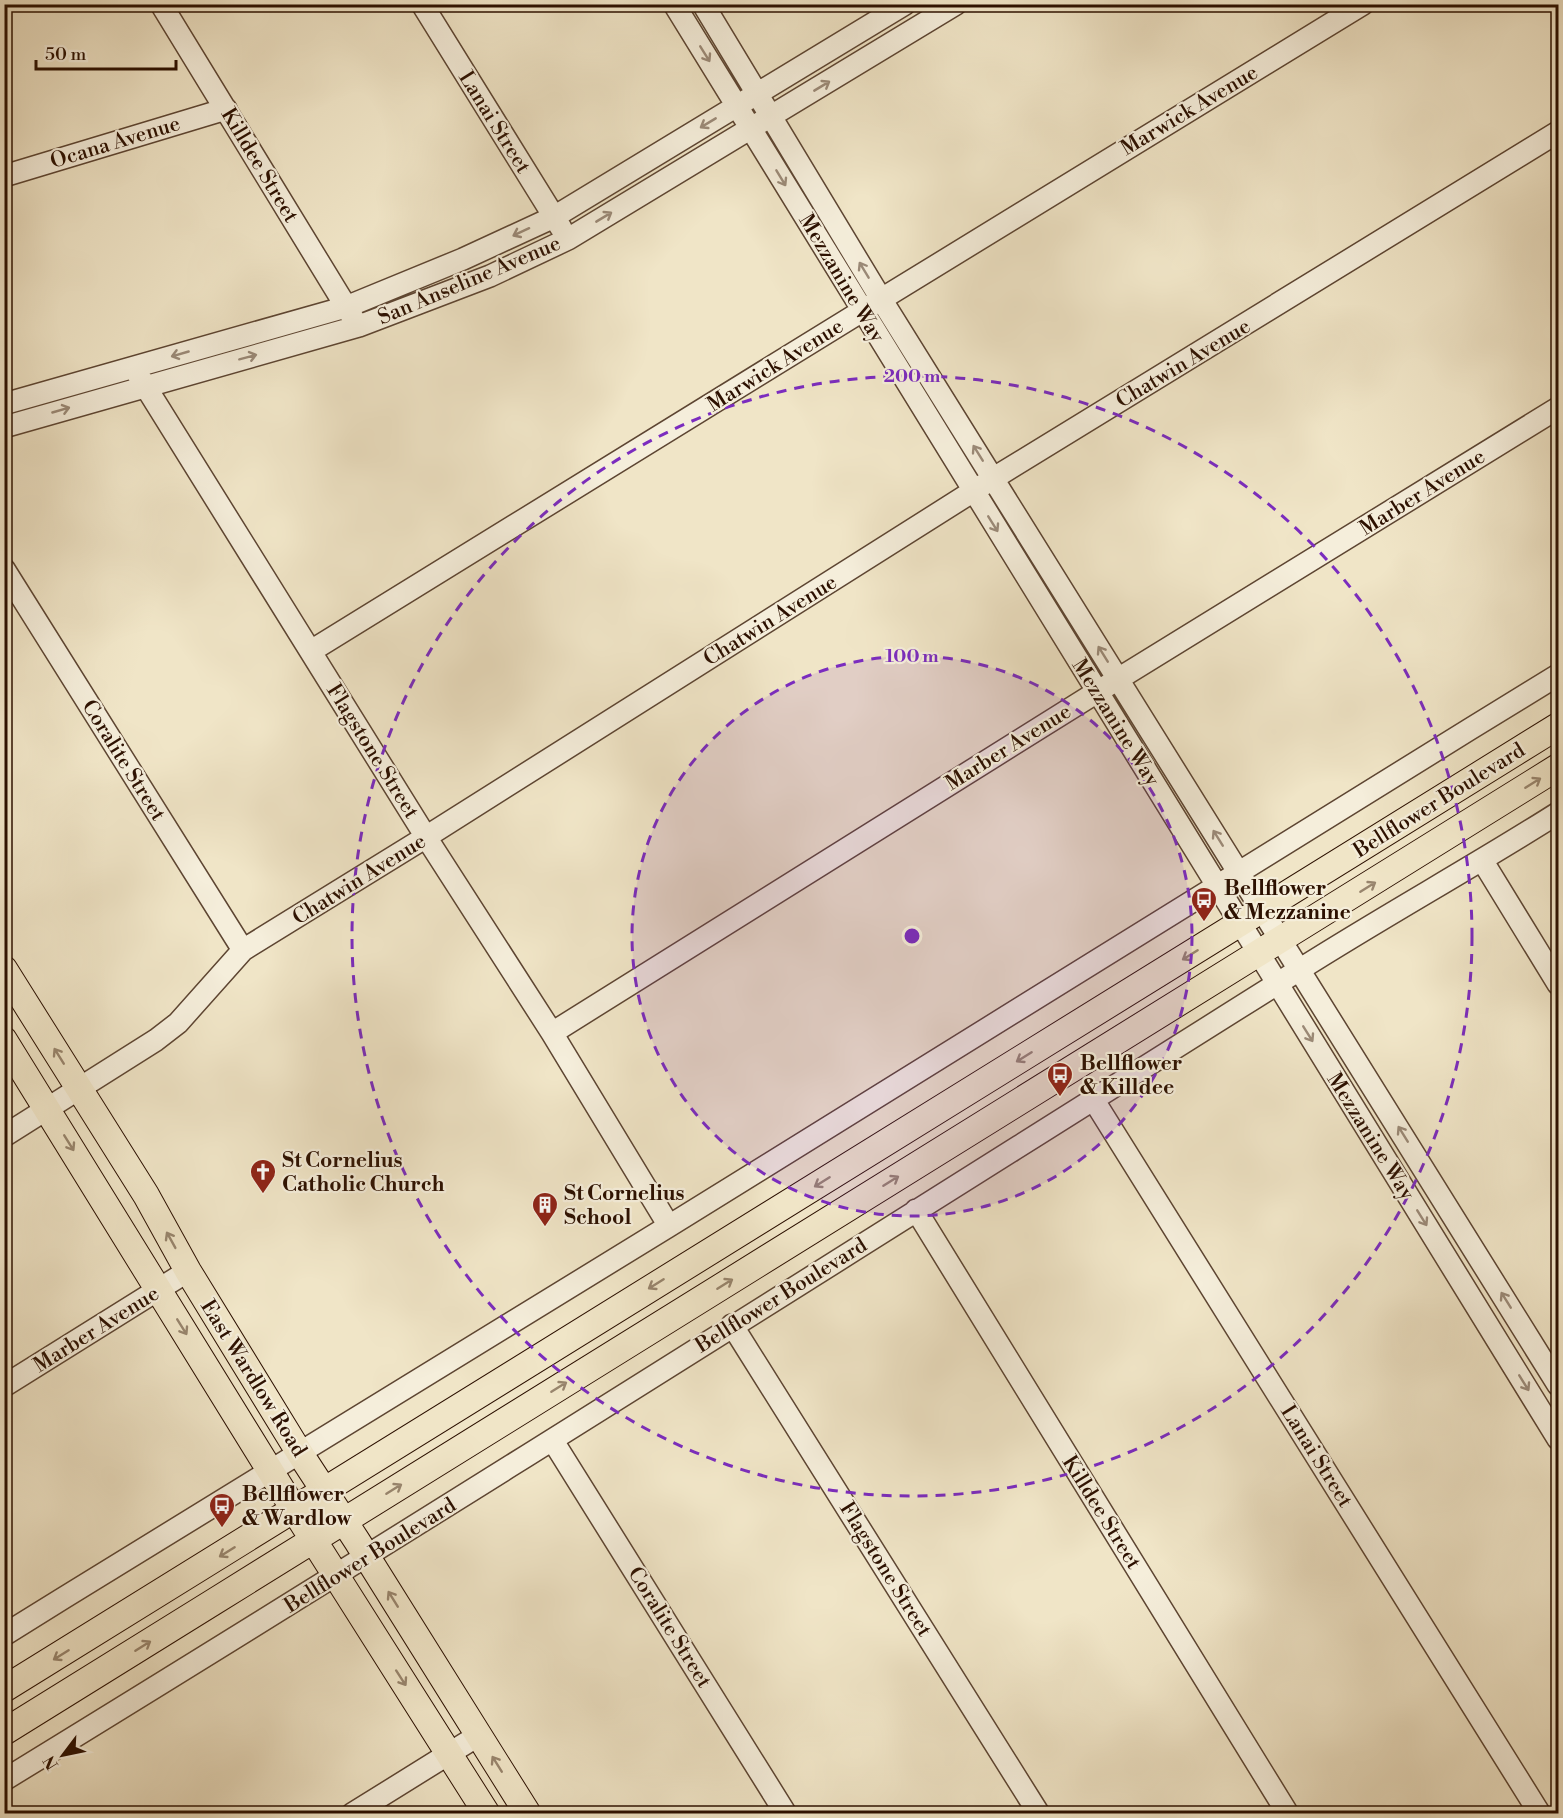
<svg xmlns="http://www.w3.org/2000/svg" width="1563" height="1818" viewBox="0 0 1563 1818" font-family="'Libre Bodoni',serif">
  <rect width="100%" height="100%" fill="#f0e5c7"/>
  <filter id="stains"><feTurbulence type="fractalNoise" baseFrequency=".00333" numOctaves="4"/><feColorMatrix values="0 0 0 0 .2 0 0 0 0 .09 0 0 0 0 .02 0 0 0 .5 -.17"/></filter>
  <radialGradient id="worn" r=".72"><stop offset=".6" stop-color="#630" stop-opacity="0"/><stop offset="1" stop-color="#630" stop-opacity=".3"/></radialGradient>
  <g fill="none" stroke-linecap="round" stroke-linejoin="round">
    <defs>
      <path id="minor" d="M 161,4 L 353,318
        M 422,4 L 561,228
        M 674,4 L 1558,1439
        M 703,4 L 881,299 L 1558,1385
        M 4,176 L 226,109
        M 134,368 L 426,837 L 552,1033 L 669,1226
        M 4,404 L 346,307 L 463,259 L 554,217 L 905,4
        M 4,427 L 359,326 L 490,276 L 568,239 L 956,4
        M 4,569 L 243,950
        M 311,651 L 862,311 L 1363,4
        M 1482,860 L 1558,984
        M 552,1033 L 1097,692 L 1558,408
        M 1093,1099 L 1540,1814
        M 4,1136 L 156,1040 L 178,1023 L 243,950 L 426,837 L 994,478 L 1558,132
        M 916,1210 L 1288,1814
        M 732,1325 L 1039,1814
        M 4,1386 L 188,1271
        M 553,1441 L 786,1814
        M 4,1635 C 225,1497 448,1362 669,1226 C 966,1042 1261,857 1558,675
        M 4,1780 C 438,1514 868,1241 1299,970 C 1384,916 1473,867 1558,813
        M 352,1814 L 479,1735"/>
      <path id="major" d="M 4,969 L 146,1195 L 188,1271 L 299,1452 L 357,1541 L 528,1814
        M 4,1040 L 295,1511 L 487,1814
        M 4,1689 L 1558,726
        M 4,1732 C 522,1410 1042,1091 1558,767"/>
    </defs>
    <use href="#minor" stroke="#5d4532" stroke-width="24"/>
    <use href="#major" stroke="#2c1000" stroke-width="28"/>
    <use href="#minor" stroke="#f5eedb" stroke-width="21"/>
    <use href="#major" stroke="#f0e5c7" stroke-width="26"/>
  </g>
  <defs><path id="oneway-shaft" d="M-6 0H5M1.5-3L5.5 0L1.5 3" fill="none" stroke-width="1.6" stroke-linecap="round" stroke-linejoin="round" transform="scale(1.5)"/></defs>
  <g stroke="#9b8a78">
    <use href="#oneway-shaft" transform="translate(705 54) rotate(58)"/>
    <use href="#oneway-shaft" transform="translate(822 86) rotate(-31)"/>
    <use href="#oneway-shaft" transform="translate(708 123) rotate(149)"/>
    <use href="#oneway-shaft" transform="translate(781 178) rotate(59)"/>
    <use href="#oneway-shaft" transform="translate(604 217) rotate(-31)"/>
    <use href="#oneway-shaft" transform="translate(521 232) rotate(155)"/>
    <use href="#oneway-shaft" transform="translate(864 270) rotate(-121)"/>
    <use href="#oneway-shaft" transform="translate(180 354) rotate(164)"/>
    <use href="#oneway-shaft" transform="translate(248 357) rotate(-15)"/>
    <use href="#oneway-shaft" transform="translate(61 410) rotate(-16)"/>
    <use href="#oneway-shaft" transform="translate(978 453) rotate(-122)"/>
    <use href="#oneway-shaft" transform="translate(993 524) rotate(58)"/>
    <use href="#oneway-shaft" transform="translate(1103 654) rotate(-122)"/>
    <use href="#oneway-shaft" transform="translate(1218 838) rotate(-122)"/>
    <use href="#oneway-shaft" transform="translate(1308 1034) rotate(58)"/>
    <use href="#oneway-shaft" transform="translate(1403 1134) rotate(-122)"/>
    <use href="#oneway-shaft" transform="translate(1422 1218) rotate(58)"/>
    <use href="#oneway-shaft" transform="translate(1506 1300) rotate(-122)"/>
    <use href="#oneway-shaft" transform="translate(1524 1383) rotate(58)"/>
  </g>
  <g stroke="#98856d">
    <use href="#oneway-shaft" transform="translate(1533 783) rotate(-32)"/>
    <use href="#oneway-shaft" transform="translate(1368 887) rotate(-32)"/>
    <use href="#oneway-shaft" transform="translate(1190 955) rotate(148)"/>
    <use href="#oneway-shaft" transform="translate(59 1056) rotate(-122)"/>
    <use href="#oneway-shaft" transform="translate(1024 1057) rotate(148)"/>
    <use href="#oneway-shaft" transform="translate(69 1143) rotate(58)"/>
    <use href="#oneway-shaft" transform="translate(891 1181) rotate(-32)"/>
    <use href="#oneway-shaft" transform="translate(822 1182) rotate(148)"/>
    <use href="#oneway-shaft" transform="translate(171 1240) rotate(-119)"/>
    <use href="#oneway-shaft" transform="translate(656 1284) rotate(148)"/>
    <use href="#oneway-shaft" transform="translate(725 1284) rotate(-32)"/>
    <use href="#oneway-shaft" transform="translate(182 1327) rotate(58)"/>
    <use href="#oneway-shaft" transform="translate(559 1387) rotate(-32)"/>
    <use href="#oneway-shaft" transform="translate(394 1489) rotate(-32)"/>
    <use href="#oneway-shaft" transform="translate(227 1552) rotate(148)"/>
    <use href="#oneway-shaft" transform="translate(393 1599) rotate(-122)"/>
    <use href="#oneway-shaft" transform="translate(143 1646) rotate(-32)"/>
    <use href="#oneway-shaft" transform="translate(61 1655) rotate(148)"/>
    <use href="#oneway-shaft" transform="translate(401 1678) rotate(57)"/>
    <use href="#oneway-shaft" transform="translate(497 1764) rotate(-122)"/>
  </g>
  <circle cx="912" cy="936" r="280" fill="#7b2cbf" fill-opacity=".12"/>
  <g fill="none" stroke="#7b2cbf" stroke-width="3" stroke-dasharray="10 8">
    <circle cx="912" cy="936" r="280"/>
    <circle cx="912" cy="936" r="560"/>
  </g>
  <defs>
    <symbol id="bus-pin" viewBox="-11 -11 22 30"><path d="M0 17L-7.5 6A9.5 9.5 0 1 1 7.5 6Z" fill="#8f2418" stroke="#f5eedb"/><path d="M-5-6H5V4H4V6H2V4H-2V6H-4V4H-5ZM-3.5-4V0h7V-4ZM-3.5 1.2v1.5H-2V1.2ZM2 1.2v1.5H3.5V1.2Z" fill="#fff"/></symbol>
    <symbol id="church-pin" viewBox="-11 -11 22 30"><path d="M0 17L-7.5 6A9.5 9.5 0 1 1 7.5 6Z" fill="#8f2418" stroke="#f5eedb"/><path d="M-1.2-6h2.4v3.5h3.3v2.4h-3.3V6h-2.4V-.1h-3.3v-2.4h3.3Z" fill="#fff"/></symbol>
    <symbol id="building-pin" viewBox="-11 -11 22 30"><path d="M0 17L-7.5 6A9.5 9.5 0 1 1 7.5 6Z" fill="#8f2418" stroke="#f5eedb"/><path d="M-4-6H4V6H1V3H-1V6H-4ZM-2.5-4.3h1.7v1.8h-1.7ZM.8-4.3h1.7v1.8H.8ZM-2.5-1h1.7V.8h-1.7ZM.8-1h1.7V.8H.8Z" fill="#fff"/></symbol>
  </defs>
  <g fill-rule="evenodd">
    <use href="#bus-pin" x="1189" y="885" width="30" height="40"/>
    <use href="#bus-pin" x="1045" y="1060" width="30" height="40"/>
    <use href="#church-pin" x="248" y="1157" width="30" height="40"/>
    <use href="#building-pin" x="530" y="1190" width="30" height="40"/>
    <use href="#bus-pin" x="207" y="1491" width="30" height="40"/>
  </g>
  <g text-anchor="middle" stroke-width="4.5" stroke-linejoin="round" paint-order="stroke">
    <g font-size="21" fill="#2c1000" stroke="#f5eedb">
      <text transform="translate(1189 110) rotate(-31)" y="7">Marwick Avenue</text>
      <text transform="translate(495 122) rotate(58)" y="7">Lanai Street</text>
      <text transform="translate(115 142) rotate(-17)" y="7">Ocana Avenue</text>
      <text transform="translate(260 165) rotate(59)" y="7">Killdee Street</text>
      <text transform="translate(842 278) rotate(59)" y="7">Mezzanine Way</text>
      <text transform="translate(469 280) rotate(-23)" y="7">San Anseline Avenue</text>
      <text transform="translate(1183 363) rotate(-31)" y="7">Chatwin Avenue</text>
      <text transform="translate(775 365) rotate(-32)" y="7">Marwick Avenue</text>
      <text transform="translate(1422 492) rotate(-32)" y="7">Marber Avenue</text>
      <text transform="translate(770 620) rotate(-32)" y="7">Chatwin Avenue</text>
      <text transform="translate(1116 722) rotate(58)" y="7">Mezzanine Way</text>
      <text transform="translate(1008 747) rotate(-32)" y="7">Marber Avenue</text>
      <text transform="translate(373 751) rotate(58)" y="7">Flagstone Street</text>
      <text transform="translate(124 760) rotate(58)" y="7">Coralite Street</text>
      <text transform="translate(1439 800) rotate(-32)" y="7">Bellflower Boulevard</text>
      <text transform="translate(359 879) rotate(-32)" y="7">Chatwin Avenue</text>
      <text transform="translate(1371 1136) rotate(58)" y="7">Mezzanine Way</text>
      <text transform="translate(781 1295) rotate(-32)" y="7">Bellflower Boulevard</text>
      <text transform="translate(96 1329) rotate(-32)" y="7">Marber Avenue</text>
      <text transform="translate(254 1378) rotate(58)" y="7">East Wardlow Road</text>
      <text transform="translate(1317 1456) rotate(58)" y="7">Lanai Street</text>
      <text transform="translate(1102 1512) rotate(58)" y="7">Killdee Street</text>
      <text transform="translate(370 1555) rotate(-32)" y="7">Bellflower Boulevard</text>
      <text transform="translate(886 1569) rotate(58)" y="7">Flagstone Street</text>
      <text transform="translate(670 1627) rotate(58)" y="7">Coralite Street</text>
    </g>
    <g font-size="21" font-weight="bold" fill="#2c1000" stroke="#f5eedb" text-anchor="start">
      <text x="1224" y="895">Bellflower<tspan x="1224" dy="24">&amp; Mezzanine</tspan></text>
      <text x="1080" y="1070">Bellflower<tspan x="1080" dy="24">&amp; Killdee</tspan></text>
      <text x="282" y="1167">St Cornelius<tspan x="282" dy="24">Catholic Church</tspan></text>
      <text x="564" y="1200">St Cornelius<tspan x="564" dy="24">School</tspan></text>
      <text x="242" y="1501">Bellflower<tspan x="242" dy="24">&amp; Wardlow</tspan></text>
    </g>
  </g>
  <circle cx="912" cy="936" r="9" fill="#7b2cbf" stroke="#f5eedb" stroke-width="3"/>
  <g font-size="18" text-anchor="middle" font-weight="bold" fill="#7b2cbf" stroke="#f5eedb" stroke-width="4.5" stroke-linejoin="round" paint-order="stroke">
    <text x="912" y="382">200 m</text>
    <text x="912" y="662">100 m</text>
  </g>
  <rect width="1563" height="1818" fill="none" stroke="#f0e5c7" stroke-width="24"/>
  <rect x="6" y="6" width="1551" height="1806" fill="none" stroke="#2c1000" stroke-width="3"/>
  <rect x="12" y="12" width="1539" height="1794" fill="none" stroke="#2c1000" stroke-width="1.5"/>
  <g transform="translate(63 1755) rotate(238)" stroke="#f5eedb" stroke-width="4.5" paint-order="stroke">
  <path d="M0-4.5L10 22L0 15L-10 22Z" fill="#2c1000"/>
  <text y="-9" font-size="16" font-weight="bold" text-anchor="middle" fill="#2c1000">N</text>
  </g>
  <path d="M36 60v9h140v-9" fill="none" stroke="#2c1000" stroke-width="3"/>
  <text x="45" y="60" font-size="18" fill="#2c1000" stroke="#f5eedb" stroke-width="4.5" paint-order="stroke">50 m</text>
  <rect width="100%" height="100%" filter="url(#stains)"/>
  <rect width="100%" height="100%" fill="url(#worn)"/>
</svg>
